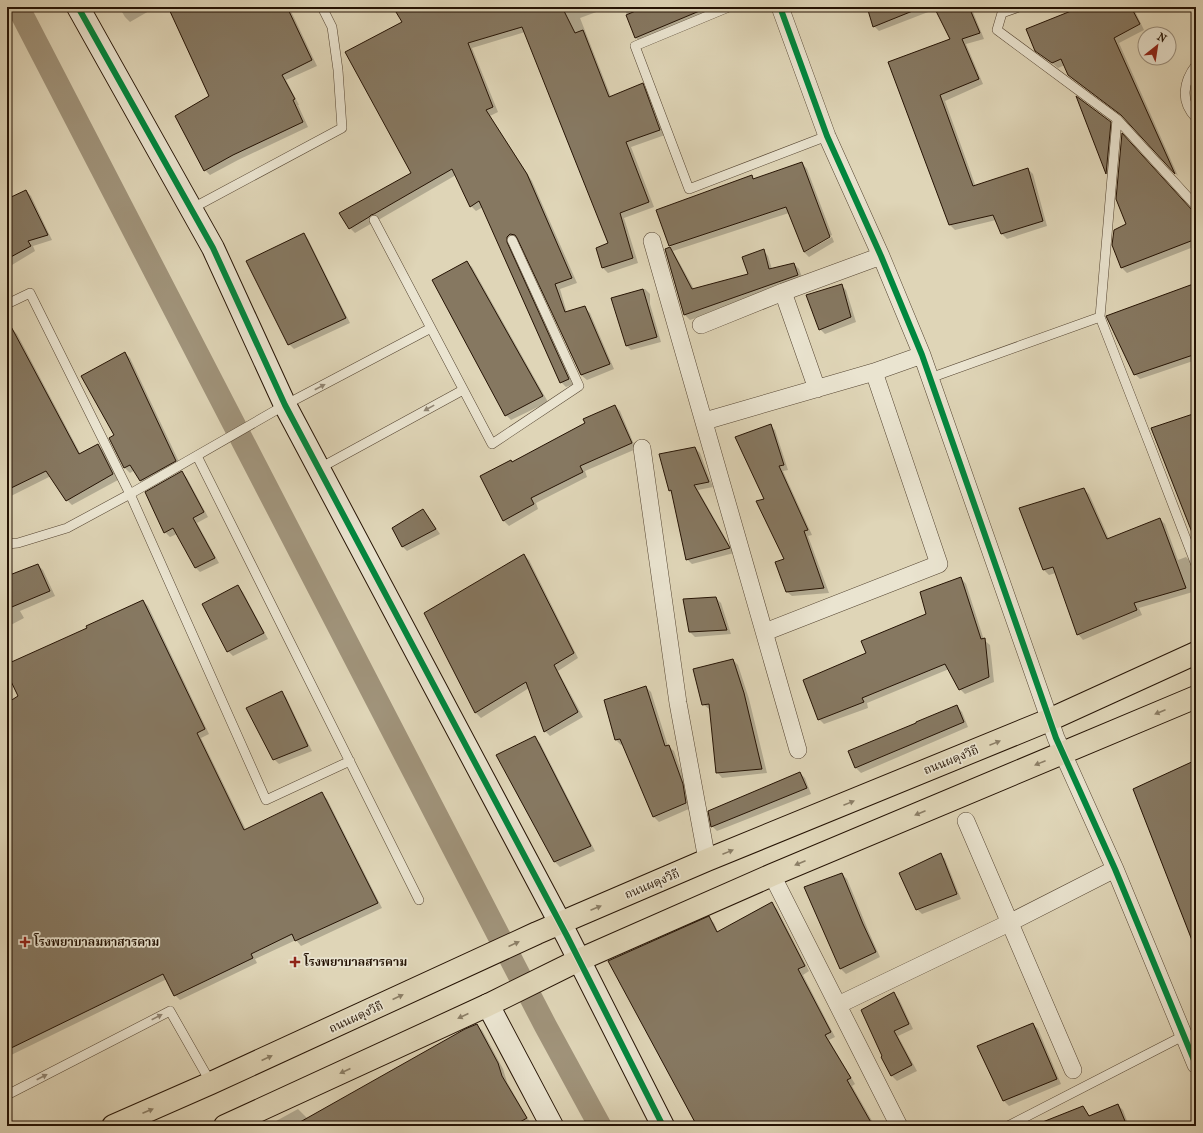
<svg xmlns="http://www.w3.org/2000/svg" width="1203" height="1133" viewBox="0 0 1203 1133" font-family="'IM FELL French Canon','Noto Serif Thai',serif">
  <rect width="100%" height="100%" fill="#dfd5b7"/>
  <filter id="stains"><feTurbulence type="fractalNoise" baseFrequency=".005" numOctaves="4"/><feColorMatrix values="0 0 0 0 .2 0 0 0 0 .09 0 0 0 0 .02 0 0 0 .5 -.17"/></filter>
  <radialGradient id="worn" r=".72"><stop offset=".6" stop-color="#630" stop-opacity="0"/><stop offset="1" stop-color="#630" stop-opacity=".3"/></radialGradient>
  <path fill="#0003" d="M 119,7 L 156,7 L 130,22 L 125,17 Z
    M 165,7 L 289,7 L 317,66 L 286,80 L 299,105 L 298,105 L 308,127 L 238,160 L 210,175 L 205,170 L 210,96 L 169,8 L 167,9 Z
    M 394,7 L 610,7 L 580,18 L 611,97 L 642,85 L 648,90 L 665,135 L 631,147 L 654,207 L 624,218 L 638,263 L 608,273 L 603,268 L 597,249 L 609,244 L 525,32 L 472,48 L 498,112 L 490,116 L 532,181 L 577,283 L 560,289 L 567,313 L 584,307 L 590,313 L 614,369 L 587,380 L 581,375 L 519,239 L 515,239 L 574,384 L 566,387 L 561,382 L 483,207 L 476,211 L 471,206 L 456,175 L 380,219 L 376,220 L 374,222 L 355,233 L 350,228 L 412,173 L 403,23 Z
    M 624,7 L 725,7 L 641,43 L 636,38 Z
    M 868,7 L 971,7 L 984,39 L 966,44 L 983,84 L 945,101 L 976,187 L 1028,169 L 1033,174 L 1047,226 L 1007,239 L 1002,234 L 996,220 L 955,230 L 950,225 L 890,62 L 951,40 L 936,9 L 879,31 L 874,26 Z
    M 1084,7 L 1133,7 L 1144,30 L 1119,43 L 1178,176 L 1126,119 L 1074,80 L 1068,74 L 1065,65 L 1058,68 L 1036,50 Z
    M 1078,99 L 1110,123 L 1115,128 L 1111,177 L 1107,173 Z
    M 802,163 L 807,169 L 832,235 L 805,250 L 805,252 L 832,237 L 834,242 L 809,257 L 804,252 L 789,213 L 673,251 L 694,289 L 750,275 L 763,250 L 768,256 L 772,269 L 794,264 L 799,269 L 803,280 L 690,320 L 685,315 L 666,249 L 671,247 L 670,246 L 751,176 L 754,179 Z
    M 7,191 L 11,199 L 26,191 L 31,196 L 52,240 L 33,246 L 35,251 L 7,268 Z
    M 1192,211 L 1196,213 L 1196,246 L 1127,273 L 1122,268 L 1127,225 Z
    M 303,234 L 308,239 L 350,323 L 294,349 L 289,344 Z
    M 467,262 L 472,267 L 548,402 L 511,420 L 506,415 Z
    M 1196,284 L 1196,360 L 1140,379 L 1135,374 Z
    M 841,285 L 846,290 L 856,322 L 825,334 L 820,329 Z
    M 645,289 L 650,294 L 650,304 L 661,342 L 631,350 L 626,345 L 612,299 Z
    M 12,329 L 17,334 L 81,455 L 98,445 L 103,450 L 118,480 L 72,505 L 67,500 L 51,476 L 7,498 L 7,332 Z
    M 125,353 L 130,358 L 181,466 L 146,486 L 141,481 L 135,470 L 130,473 L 125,468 L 110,439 L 115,436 Z
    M 615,406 L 620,411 L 636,449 L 585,471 L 587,477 L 536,503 L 538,509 L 509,526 L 504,521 L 482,477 L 513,463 L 586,424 Z
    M 770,425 L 775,430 L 788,470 L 783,471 L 812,535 L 808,536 L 829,593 L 792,596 L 786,591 L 786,560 L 765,499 Z
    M 695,448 L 700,453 L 713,487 L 698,490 L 734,553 L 692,564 L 687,559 L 673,494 L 669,490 Z
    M 182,472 L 187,478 L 208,517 L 197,523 L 219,563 L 200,572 L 195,567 L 177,534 L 170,537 L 165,532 Z
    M 1084,489 L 1089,494 L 1109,539 L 1160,519 L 1165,524 L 1178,560 L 1186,557 L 1191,562 L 1195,572 L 1196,572 L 1196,591 L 1139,608 L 1142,615 L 1083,640 L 1078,634 L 1056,573 L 1049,575 L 1044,570 L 1020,508 Z
    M 423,511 L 428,516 L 440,534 L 407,551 L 402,546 Z
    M 524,555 L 529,560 L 578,658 L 558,671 L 583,717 L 550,736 L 545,731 L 529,688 L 481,718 L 476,713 L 426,614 Z
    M 38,565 L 43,570 L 55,596 L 20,611 L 24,618 L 7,627 L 7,577 Z
    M 961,578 L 966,584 L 984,640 L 990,645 L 994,682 L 965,694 L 960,689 L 949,669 L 867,703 L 868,708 L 824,724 L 819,719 L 868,653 L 927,614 Z
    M 238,586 L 243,592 L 268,639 L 233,656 L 228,651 Z
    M 716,598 L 721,603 L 731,634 L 695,637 L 690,632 Z
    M 143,601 L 148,606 L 209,734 L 201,738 L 246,830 L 322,794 L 327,799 L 382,908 L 301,946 L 296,940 L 255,959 L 257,963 L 180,1000 L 175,995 L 167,979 L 7,1057 L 7,704 L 20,697 L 7,671 L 7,665 L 88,628 Z
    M 733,660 L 738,665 L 749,699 L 767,773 L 722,778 L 717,772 L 710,709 L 709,709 L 703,704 Z
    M 646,687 L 651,692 L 668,746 L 674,751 L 688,790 L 691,808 L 659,822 L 654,817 L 623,744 L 621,745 L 616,740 L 605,700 Z
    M 281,692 L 286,697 L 312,751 L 279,764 L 274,759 Z
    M 957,706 L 962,712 L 968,727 L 861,773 L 856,768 Z
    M 535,738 L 540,743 L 595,851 L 560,867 L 555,862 L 498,756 Z
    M 800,773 L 805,778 L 811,794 L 717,831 L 712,826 Z
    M 940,854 L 945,859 L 961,899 L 922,914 L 917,909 Z
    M 842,874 L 847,879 L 868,930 L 880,957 L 846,974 L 841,969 L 806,888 Z
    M 772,904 L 777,909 L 809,971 L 803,975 L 835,1037 L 829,1040 L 855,1084 L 852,1086 L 875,1126 L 698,1126 L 709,918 L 714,923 L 718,932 Z
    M 894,994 L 899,999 L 913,1029 L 898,1036 L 917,1071 L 897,1081 L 892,1076 L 882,1057 Z
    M 1033,1024 L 1038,1029 L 1061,1084 L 1009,1106 L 1004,1101 L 978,1046 Z
    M 476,1025 L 482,1030 L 503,1069 L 507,1082 L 531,1124 L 527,1126 L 267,1126 L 298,1109 L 308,1119 Z
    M 1118,1105 L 1123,1110 L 1129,1126 L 1043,1126 L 1082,1107 L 1091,1117 Z"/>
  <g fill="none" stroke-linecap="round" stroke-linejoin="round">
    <path stroke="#a0937a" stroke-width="23" d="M 18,7 L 545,1025 L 600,1126"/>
  </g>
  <path fill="#867861" stroke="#251304" d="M 168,7 L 287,7 L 312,60 L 282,75 L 295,99 L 293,100 L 303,122 L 233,155 L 204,171 L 175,116 L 209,96 Z
    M 393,7 L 562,7 L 575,33 L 583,30 L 609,97 L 643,83 L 660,130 L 626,142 L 649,202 L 620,213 L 633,258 L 602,268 L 596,248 L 608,243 L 522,27 L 468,43 L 493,107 L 486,110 L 527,174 L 572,278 L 555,284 L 565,312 L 585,306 L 610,364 L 581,375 L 517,238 L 515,235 L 510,234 L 507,237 L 507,242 L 569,379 L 560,383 L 479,201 L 470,207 L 452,169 L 374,214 L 371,215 L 369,217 L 349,229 L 339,213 L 411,173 L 345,52 L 402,22 Z
    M 645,7 L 709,7 L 635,38 L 626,15 Z
    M 867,7 L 920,7 L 920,8 L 873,27 Z
    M 934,7 L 969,7 L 980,33 L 962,39 L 979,79 L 940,95 L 973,186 L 1028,168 L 1043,221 L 1001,234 L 993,215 L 949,225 L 888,62 L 950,39 Z
    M 1081,7 L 1131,7 L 1140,24 L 1114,38 L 1175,174 L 1121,115 L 1068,75 L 1061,59 L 1052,63 L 1035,51 L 1026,29 Z
    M 1076,96 L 1111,122 L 1106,174 Z
    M 1122,133 L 1192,210 L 1196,212 L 1196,239 L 1121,268 L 1112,245 L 1114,230 L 1126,224 L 1116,199 Z
    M 802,162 L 830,237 L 804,252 L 786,207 L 669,246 L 656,210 L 752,175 L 753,179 Z
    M 26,190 L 48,235 L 28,241 L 31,246 L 7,259 L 7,199 Z
    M 304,233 L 346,318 L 288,345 L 246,261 Z
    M 670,247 L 692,289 L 748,274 L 742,257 L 764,249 L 769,269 L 794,263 L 798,275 L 684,315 L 665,249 Z
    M 467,261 L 543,396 L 505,416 L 432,280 Z
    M 1196,283 L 1196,354 L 1134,375 L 1106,316 Z
    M 842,284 L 851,317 L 819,330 L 806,295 Z
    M 643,289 L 657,337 L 626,346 L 611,298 Z
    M 7,319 L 79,454 L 98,444 L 113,474 L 66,501 L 46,471 L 7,490 Z
    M 125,352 L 176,461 L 140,481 L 130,465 L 124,468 L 109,438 L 114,435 L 81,376 Z
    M 615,405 L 632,443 L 580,466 L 583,472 L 531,498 L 534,504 L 503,521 L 480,476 L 511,460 L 512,462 L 585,423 L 583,419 Z
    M 1196,413 L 1196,540 L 1195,540 L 1151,428 Z
    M 771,424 L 784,465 L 779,466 L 808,530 L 804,531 L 824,588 L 786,592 L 775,562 L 784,559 L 756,501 L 764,499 L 735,437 Z
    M 695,447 L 709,482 L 694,485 L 730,548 L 686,560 L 671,490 L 669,491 L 659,454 Z
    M 182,471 L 204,512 L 193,518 L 215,558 L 195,568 L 173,528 L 164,533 L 145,492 Z
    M 1084,488 L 1107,539 L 1160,518 L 1186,588 L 1134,603 L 1137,610 L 1077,635 L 1053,567 L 1043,570 L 1019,508 Z
    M 423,509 L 436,529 L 402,547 L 392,528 Z
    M 524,554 L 574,653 L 554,665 L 578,712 L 544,732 L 526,682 L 475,713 L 424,613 Z
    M 38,564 L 50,591 L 7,609 L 7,576 Z
    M 961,577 L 981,639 L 985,638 L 989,677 L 959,690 L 945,664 L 862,698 L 864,702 L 818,720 L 803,680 L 866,653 L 861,641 L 926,614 L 920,592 Z
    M 238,585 L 264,633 L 227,652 L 202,604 Z
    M 716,597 L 727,630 L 689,632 L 683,599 Z
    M 143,600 L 205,729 L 197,733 L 244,830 L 322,792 L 378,903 L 295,941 L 292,934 L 251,954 L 253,958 L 174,996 L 163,974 L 7,1050 L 7,703 L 18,696 L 7,673 L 7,664 L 87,628 L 86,626 Z
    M 733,659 L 744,693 L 762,769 L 716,773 L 709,704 L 702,705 L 693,669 Z
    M 646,686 L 665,746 L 669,745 L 683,784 L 686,803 L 653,817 L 620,739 L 615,740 L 604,700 Z
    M 282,691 L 308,746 L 273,760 L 246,708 Z
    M 957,705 L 964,722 L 855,768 L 848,751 L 916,723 L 916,722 Z
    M 535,736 L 591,846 L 554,862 L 496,755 Z
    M 1196,760 L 1196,948 L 1195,948 L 1133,789 Z
    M 800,772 L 807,788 L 711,827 L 708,811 Z
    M 941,853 L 957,894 L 916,910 L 899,873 Z
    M 842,873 L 863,924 L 876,952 L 840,969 L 804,887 Z
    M 772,902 L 805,966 L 798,969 L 831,1032 L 825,1035 L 851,1078 L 847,1080 L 873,1126 L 697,1126 L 608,961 L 709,916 L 717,932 Z
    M 894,992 L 909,1024 L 894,1031 L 912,1065 L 891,1076 L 881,1057 L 882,1056 L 861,1010 Z
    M 1033,1023 L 1057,1079 L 1003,1101 L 977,1046 Z
    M 477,1024 L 498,1063 L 502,1076 L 527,1118 L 513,1126 L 293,1126 L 465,1029 Z
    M 1118,1104 L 1127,1126 L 1036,1126 L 1035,1125 L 1083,1106 L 1089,1116 Z"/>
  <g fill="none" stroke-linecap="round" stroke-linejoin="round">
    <defs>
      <path id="lane" d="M 729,7 L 635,46 L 689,189 L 827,136
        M 1019,7 L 1002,13 L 997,30 L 1117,119 L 1100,317 L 1151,448 L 1196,565
        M 1196,65 C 1183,82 1180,102 1196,118
        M 1117,119 L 1196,206
        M 191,209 L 342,128 L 338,70 L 332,27 L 322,7
        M 374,220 L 492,444 L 579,386 L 512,240
        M 7,304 L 30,293 L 130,494 L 266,800 L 350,761
        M 930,378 L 1100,317
        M 197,456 L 419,900
        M 320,468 L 463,390
        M 7,544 L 18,543 L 67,528 L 130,494 L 285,405 L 431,328
        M 7,1095 L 170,1011 L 211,1083
        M 7,1123 L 9,1126
        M 1008,1126 L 1183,1036"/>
      <path id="street" d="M 780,7 L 827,136 L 881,256 L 922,355 L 1056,738 L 1115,869 L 1196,1065
        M 652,241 L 798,750
        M 783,292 L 817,389
        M 701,325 L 783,292 L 881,256
        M 705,421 L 874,372 L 922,355
        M 642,448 L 678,703 L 707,860
        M 765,632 L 939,564 L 874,372
        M 966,821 L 1073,1070
        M 772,875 L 899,1126
        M 838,1005 L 1009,923 L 1115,869"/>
      <path id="secondary" d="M 78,7 L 213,248 L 285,405 L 567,936 L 663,1126
        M 488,1005 L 552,1126"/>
      <path id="primary" d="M 113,1126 L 211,1083 L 537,933 L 707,860 L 1049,720 L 1196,653
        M 225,1126 L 488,1005 L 579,960 L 772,875 L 1196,697"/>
    </defs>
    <use href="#lane" stroke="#544431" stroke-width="10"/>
    <use href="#street" stroke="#544431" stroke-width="18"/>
    <use href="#secondary" stroke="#251304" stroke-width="24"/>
    <use href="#primary" stroke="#251304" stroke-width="24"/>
    <use href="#lane" stroke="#eae4d0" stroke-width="9"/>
    <use href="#street" stroke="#eae4d0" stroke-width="17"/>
    <use href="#secondary" stroke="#eae4d0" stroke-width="22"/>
    <use href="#primary" stroke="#dfd5b7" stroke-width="22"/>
    <defs>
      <path id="cycleway" d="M 78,7 L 213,248 L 285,405 L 567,936 L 663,1126
        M 780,7 L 827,136 L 881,256 L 922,355 L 1056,738 L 1115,869 L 1196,1065"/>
    </defs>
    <use href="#cycleway" stroke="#eae4d0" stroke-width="8"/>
    <use href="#cycleway" stroke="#00873e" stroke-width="6"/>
  </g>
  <defs><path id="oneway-solid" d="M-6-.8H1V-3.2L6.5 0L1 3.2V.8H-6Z"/></defs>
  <g fill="#918674">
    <use href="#oneway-solid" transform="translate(320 387) rotate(-28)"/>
    <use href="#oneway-solid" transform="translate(429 408) rotate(151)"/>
    <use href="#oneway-solid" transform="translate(157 1017) rotate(-27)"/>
    <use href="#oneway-solid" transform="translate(42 1077) rotate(-27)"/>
  </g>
  <g fill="#8b7e66">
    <use href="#oneway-solid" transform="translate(1160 712) rotate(157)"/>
    <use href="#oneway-solid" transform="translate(995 743) rotate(-22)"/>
    <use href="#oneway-solid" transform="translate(1040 763) rotate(158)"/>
    <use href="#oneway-solid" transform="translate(849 803) rotate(-22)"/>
    <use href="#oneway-solid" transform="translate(920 813) rotate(157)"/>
    <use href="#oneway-solid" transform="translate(728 852) rotate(-22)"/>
    <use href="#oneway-solid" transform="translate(800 863) rotate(157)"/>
    <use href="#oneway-solid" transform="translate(596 908) rotate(-23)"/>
    <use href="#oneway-solid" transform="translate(514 944) rotate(-24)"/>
    <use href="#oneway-solid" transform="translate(398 997) rotate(-25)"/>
    <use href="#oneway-solid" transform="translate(463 1016) rotate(155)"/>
    <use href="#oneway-solid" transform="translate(267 1058) rotate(-25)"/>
    <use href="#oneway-solid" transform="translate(345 1071) rotate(155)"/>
    <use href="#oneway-solid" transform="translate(148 1111) rotate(-23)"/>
  </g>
  <g fill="#8f2418" stroke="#eae4d0" stroke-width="1.5">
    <path d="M23 936h4v4h4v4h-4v4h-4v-4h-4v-4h4z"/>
    <path d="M293 956h4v4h4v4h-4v4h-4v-4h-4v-4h4z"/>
  </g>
  <g text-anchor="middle" stroke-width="3.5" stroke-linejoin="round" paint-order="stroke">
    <g font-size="12" fill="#251304" stroke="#eae4d0">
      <text transform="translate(951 760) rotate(-22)" y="4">ถนนผดุงวิถี</text>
      <text transform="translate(652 884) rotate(-23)" y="4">ถนนผดุงวิถี</text>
      <text transform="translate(356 1017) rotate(-25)" y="4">ถนนผดุงวิถี</text>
    </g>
    <g font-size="12" font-weight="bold" fill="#251304" stroke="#eae4d0" text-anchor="start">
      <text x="34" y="946">โรงพยาบาลมหาสารคาม</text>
      <text x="304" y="966">โรงพยาบาลสารคาม</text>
    </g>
  </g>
  <rect width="1203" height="1133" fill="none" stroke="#dfd5b7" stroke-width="24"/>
  <rect x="8" y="8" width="1187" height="1117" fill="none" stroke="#251304" stroke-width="2"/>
  <rect x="12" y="12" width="1179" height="1109" fill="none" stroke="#251304"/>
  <g transform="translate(1157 46) rotate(30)"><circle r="19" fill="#eae4d0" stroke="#9b907e"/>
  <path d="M0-3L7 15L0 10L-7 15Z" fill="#8f2418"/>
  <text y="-6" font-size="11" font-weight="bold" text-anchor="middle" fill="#251304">N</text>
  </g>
  <rect width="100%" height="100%" filter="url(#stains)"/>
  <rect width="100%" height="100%" fill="url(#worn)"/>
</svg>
